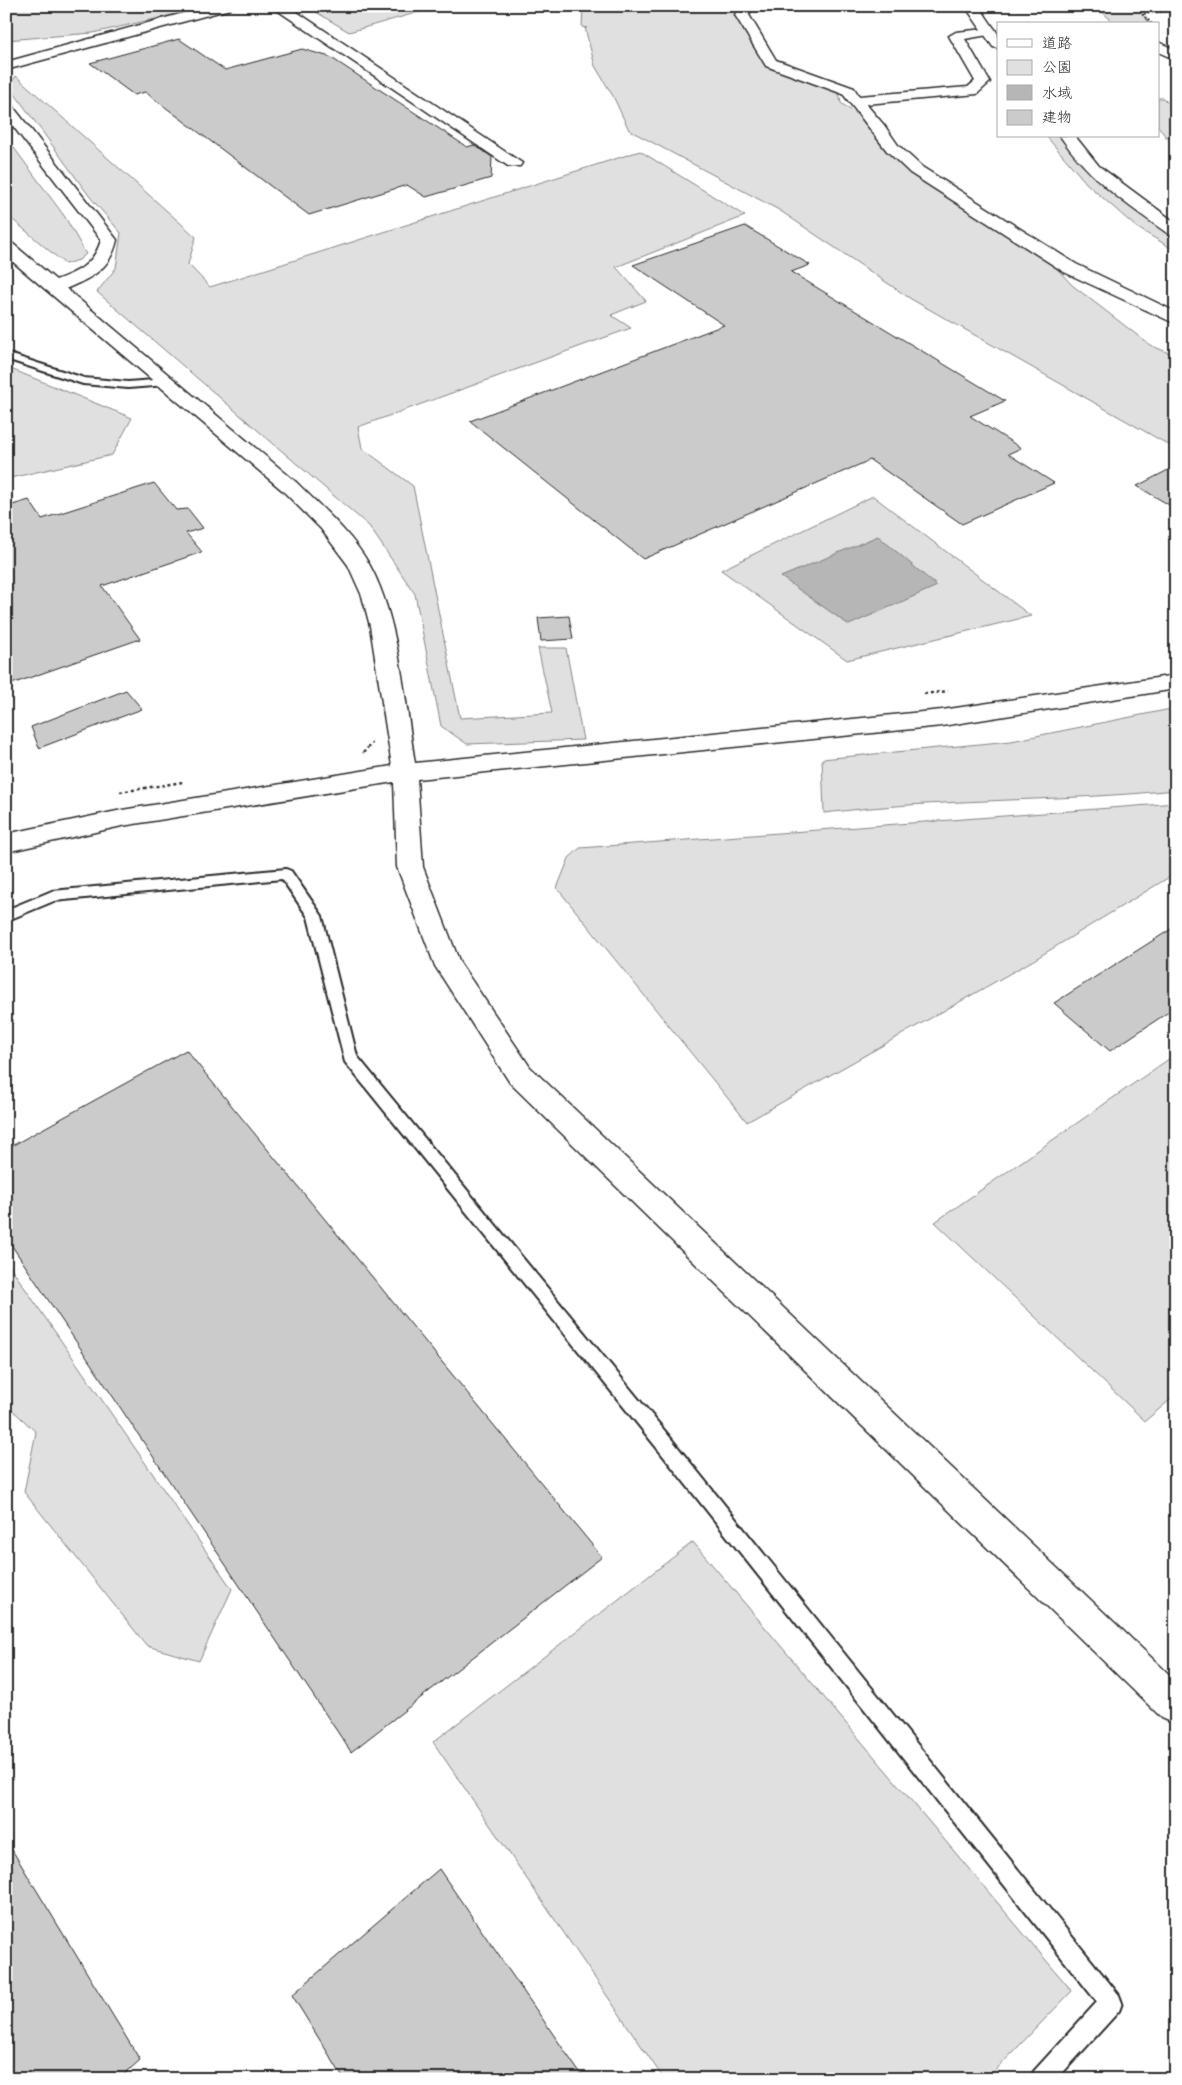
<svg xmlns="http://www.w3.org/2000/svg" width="1182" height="2085" viewBox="0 0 1182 2085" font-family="'Shantell Sans','Klee One',sans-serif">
  <rect width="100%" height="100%" fill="#fff"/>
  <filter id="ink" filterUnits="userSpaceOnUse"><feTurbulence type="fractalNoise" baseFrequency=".02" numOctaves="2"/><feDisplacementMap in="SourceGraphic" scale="10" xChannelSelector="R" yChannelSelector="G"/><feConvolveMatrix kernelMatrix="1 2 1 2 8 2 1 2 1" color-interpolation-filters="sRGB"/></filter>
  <g filter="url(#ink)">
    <path fill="#e0e0e0" stroke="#868686" d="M 6,6 L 212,6 L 93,33 L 6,40 Z
      M 306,6 L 440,6 L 349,32 Z
      M 583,6 L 744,6 L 771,63 L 838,89 L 841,103 L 872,126 L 898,154 L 1048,259 L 1072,285 L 1150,345 L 1176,356 L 1176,449 L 911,299 L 779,210 L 629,130 L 613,96 L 595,66 L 585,28 L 587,28 L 582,27 Z
      M 1095,6 L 1136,6 L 1150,24 L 1116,24 Z
      M 16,76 L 196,237 L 188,264 L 210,287 L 640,151 L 745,216 L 616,267 L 646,301 L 611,315 L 631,328 L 358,427 L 362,448 L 413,486 L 460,718 L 552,713 L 538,648 L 566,648 L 583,740 L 467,744 L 441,726 L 415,594 L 369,526 L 97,292 L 116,268 L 121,233 L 90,197 L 9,86 Z
      M 1158,98 L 1163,98 L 1176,111 L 1176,136 L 1166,137 L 1158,126 Z
      M 1046,136 L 1061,136 L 1141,213 L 1176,237 L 1176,251 L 1136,227 L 1087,184 Z
      M 6,137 L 65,217 L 86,254 L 79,260 L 65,264 L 6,214 Z
      M 6,367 L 132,418 L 112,455 L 6,479 Z
      M 873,496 L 1031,616 L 847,660 L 721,570 Z
      M 1176,708 L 1176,790 C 1059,802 941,798 824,813 L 822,759 L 1011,741 Z
      M 1176,803 L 1176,873 L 1032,961 L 747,1122 L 557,888 L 569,858 L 580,848 Z
      M 1176,1054 L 1176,1395 L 1145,1421 L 935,1222 Z
      M 9,1265 L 232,1589 L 199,1661 L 147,1646 L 24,1492 L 36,1432 L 6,1404 L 6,1267 Z
      M 693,1542 L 1072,1991 L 987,2079 L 664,2079 L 433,1742 Z"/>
    <path fill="#b6b6b6" stroke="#7e7e7e" d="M 878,536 L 937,586 L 849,625 L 781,577 Z"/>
    <path fill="#cbcbcb" stroke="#2b2b2b" d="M 179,39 L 225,70 L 302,49 L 330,57 L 467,147 L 474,145 L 492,157 L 491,178 L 426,197 L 407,185 L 309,215 L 145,92 L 134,95 L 90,63 Z
      M 745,226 L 810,265 L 791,272 L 1005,401 L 970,416 L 1021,448 L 1008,454 L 1054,483 L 962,524 L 870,460 L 643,559 L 470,421 L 724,325 L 633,265 Z
      M 1176,466 L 1176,509 L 1137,486 Z
      M 154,483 L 176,510 L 188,509 L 203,528 L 186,533 L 202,552 L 102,586 L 140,639 L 6,686 L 6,507 L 29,500 L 42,519 Z
      M 569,616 L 573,639 L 541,641 L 538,618 Z
      M 126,690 L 142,709 L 39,748 L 31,727 Z
      M 1176,926 L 1176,1007 L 1110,1051 L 1054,1003 Z
      M 186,1050 L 602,1557 L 351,1752 L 6,1237 L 6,1149 Z
      M 6,1840 L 140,2060 L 119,2079 L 6,2079 Z
      M 439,1869 L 584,2079 L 344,2079 L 292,1995 Z"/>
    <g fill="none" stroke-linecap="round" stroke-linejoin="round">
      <defs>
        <path id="service" d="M 6,353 L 84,378 L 128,382 L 167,379 L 172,382 L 167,385 L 128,388 L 83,384 L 6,359 Z
          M 286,869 L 291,871 L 322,916 L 357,1056 L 673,1441 L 1119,1995 L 1122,2003 L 1119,2011 L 1057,2079 L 1031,2079 L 1034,2071 L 1097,2002 L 661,1453 L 345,1062 L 308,917 L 282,879 L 54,901 L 6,921 L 6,910 L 52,891 Z"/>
        <path id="minor" d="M 209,6 L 232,6 L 230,9 L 6,70 L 6,62 Z
          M 271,6 L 288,6 L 522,163 L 520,166 L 508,166 Z
          M 739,6 L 753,6 L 749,15 L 776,60 L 854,88 L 859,96 L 968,87 L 975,81 L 949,36 L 956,32 L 994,28 L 996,31 L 994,34 L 965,39 L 990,82 L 977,94 L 866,104 L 884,125 L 898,145 L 922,167 L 1076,264 L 1176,312 L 1176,324 L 1064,272 L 910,173 L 887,151 L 843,94 L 766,66 L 735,15 Z
          M 1158,42 L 1176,50 L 1176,60 L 1158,52 Z
          M 6,103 L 11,104 L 117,240 C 111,267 94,277 70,287 C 62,290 56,293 48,291 L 45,287 L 48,283 C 72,274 93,268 101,240 L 6,117 Z"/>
        <path id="tertiary" d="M 6,242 L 12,243 L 296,482 C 321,507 351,533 369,564 C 399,617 405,702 415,763 L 942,710 L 1176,675 L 1176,689 L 942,726 L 417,779 L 423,867 L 460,963 L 530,1067 L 1176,1681 L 1176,1724 L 1163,1719 L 510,1083 L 435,966 L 397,867 L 394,782 L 122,826 L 6,852 L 6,834 L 122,810 L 392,766 L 370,626 L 362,596 L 348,565 L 321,529 L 282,490 L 6,256 Z"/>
        <path id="secondary" d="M 965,6 L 979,6 L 998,34 L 998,48 L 993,47 Z
          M 1060,136 L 1075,136 L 1099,166 L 1176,223 L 1176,236 L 1170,235 C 1127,205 1090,180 1060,136 Z"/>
      </defs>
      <use href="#service" stroke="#2b2b2b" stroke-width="4"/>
      <use href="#minor" stroke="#2b2b2b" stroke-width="3"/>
      <use href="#tertiary" stroke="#2b2b2b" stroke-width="3"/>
      <use href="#secondary" stroke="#2b2b2b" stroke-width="3"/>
      <path stroke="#2b2b2b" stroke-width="2" stroke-dasharray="2 2" stroke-linecap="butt" d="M 1152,24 L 1142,14 L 1176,10"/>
      <path stroke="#2b2b2b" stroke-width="2.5" stroke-dasharray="3 3" stroke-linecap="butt" d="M 924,694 L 948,691
        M 363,753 L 372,743
        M 120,792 L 183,782"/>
      <use href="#service" fill="#fff" fill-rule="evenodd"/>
      <use href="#minor" fill="#fff" fill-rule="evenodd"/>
      <use href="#tertiary" fill="#fff" fill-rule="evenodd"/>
      <use href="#secondary" fill="#fff" fill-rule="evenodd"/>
    </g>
  </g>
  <rect width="1182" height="2085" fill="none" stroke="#fff" stroke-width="25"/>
  <rect x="12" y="12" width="1157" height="2060" fill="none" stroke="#2b2b2b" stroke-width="2" filter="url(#ink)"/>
  <rect x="997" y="22" width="162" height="115" fill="#ffffff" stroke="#aaaaaa"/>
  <rect x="1007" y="39" width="25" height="8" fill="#ffffff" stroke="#aaaaaa"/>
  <text x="1042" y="48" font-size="15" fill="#2b2b2b">道路</text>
  <rect x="1007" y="60" width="25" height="15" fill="#e0e0e0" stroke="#aaaaaa"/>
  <text x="1042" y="72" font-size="15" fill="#2b2b2b">公園</text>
  <rect x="1007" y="85" width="25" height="15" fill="#b6b6b6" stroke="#aaaaaa"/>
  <text x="1042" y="98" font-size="15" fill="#2b2b2b">水域</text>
  <rect x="1007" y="110" width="25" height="15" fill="#cbcbcb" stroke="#aaaaaa"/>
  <text x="1042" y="122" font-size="15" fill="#2b2b2b">建物</text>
</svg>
